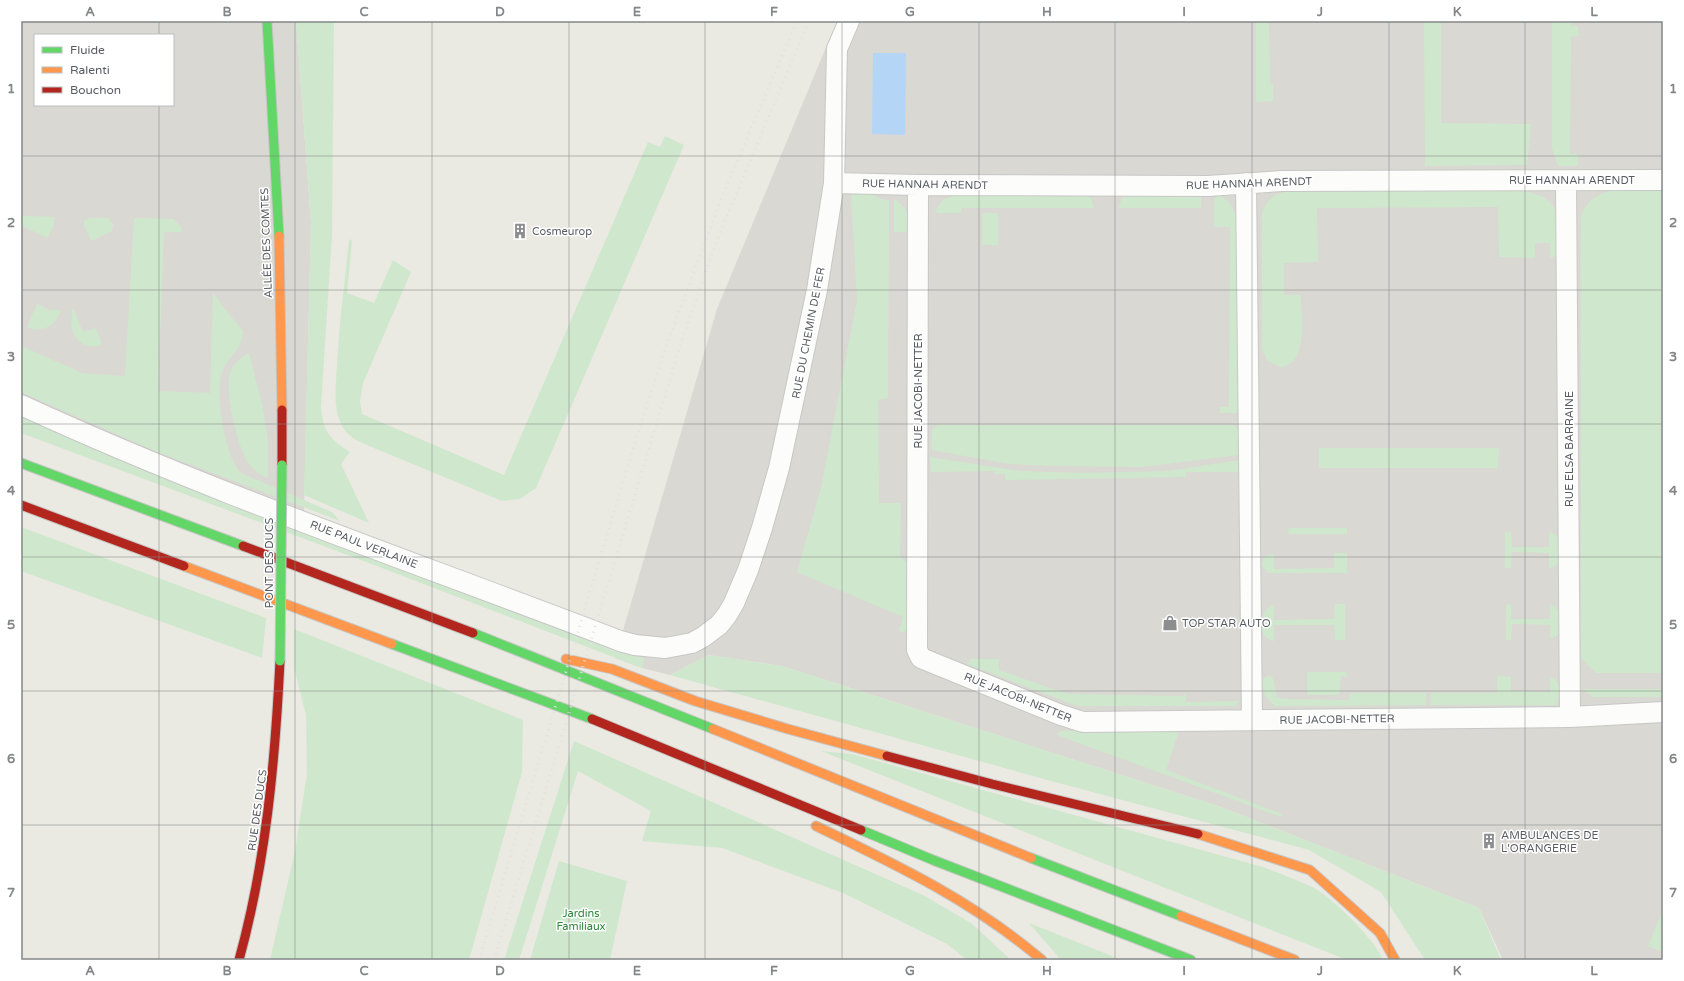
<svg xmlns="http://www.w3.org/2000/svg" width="1684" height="981" viewBox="0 0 1684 981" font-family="'Varela Round',sans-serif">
  <rect width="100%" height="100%" fill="#eae9e2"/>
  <path fill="#d9d8d2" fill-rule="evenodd" d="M 21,21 L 296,21 L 311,222 L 304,511 L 263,509 L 21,415 ZM 35,35 L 173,35 L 173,105 L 35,105 Z
    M 837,21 L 1663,21 L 1663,960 L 1503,960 L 1479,908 L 1218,806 L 782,666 L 709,655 L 670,675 L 642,668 L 615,658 L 717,309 Z"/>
  <path fill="#cfe8cd" d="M 296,21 L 334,21 L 332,234 L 321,407 C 323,431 329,439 350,452 L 341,464 L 369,523 L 304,495 L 311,222 Z
    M 1256,21 L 1269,21 L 1270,83 L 1273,85 L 1273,101 L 1256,102 Z
    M 1424,21 L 1441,21 L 1441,123 L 1531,124 L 1527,165 L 1425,166 Z
    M 1552,21 L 1571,21 L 1571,26 L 1578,26 L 1579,36 L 1571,37 L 1570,154 L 1578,154 L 1578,166 L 1558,166 L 1552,148 Z
    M 665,136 L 684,145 L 536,488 L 520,499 L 502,501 L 362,443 C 352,438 345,433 340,422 C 333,404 336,384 337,365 C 339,323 345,281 349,239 L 352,241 L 347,293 L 374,303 L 393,260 L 411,272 L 363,383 L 360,401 L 362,414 L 504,475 L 648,142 L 660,147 Z
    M 1292,191 L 1525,191 C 1564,200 1557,217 1558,251 L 1556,256 L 1550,258 L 1550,243 L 1535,243 L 1535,258 L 1499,257 L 1498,207 L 1317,208 L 1318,262 L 1284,263 L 1284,295 L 1301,295 C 1301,316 1309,363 1281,367 L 1268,361 L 1262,350 L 1262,213 C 1267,198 1276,192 1292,191 Z
    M 1610,191 L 1663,191 L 1663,673 L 1596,673 L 1581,658 L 1581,217 C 1586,202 1595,195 1610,191 Z
    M 851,192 L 875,192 L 876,197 L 889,201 L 888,398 L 878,400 L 879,503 L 901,503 L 900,556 L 910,566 L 909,629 L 903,632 L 899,631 L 903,617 L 797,572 L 821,488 L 857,300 Z
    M 963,193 L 1086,195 L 1091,198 L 1094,208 L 961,208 L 961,213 L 938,213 L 935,211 L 944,199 Z
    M 1128,193 L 1201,194 L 1201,208 L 1119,208 L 1121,200 Z
    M 1219,195 L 1229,202 L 1237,217 L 1239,413 L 1220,413 L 1220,407 L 1229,407 L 1230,227 L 1214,227 L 1214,199 Z
    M 894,199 C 908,207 909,217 909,232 L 894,232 Z
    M 982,213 L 998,213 L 998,245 L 982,245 Z
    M 23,216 L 54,217 L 54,225 L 47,238 L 21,225 L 21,217 Z
    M 90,218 L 108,218 L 113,224 L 112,231 L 91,241 L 84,225 L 84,221 Z
    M 134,218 L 173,219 L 181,227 L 182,232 L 164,232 L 158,391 L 210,393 L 213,292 L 223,307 L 243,331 C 242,351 229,355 222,372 C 214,392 225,458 241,473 L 332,512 L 340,521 L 157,452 L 21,392 L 21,346 L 82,373 L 125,376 Z
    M 37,304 L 49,310 L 61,310 C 56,325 43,334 27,327 Z
    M 72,309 L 74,310 L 83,332 L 96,328 L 102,344 C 90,351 76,343 72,329 C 71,323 72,316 72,309 Z
    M 249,353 L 263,408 L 268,442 L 268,478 C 259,475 251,468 246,460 C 237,442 223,388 231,370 C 235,363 242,357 249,353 Z
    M 21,415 L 614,651 L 644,658 L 642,668 L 369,563 L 21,433 Z
    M 938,425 L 1233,425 C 1243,429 1239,446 1239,455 L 1141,467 L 1055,466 L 1010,464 L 931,450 L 932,430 Z
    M 1319,448 L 1499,448 L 1498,468 L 1319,468 Z
    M 930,457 L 1019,471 L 1082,473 L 1167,471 L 1240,460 L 1239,472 L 1186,472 L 1186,477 L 1005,480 L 1005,474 L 995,474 L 995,471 L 931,472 Z
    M 21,527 L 266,618 L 262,658 L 21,571 Z
    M 1290,528 L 1347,528 L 1347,534 L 1289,534 L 1287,531 Z
    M 1505,532 L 1511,532 L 1512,547 L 1549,547 L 1549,532 C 1562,534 1561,552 1558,562 L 1554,567 L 1549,568 L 1549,553 L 1512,552 L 1511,568 L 1505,568 Z
    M 1334,553 L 1347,553 L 1347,573 L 1268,573 L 1261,565 L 1265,556 L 1274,554 L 1274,569 L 1334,568 Z
    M 1335,604 L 1345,604 L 1345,640 L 1335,640 L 1334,625 L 1274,625 L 1274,641 C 1256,638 1257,610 1274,605 L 1274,620 L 1334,619 Z
    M 1506,604 L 1511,605 L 1511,619 L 1550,619 L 1550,604 L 1554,606 L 1559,612 L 1558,635 L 1550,639 L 1550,625 L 1512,624 L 1511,640 L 1506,640 Z
    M 294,629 L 523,720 L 522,772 L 469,960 L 270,960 L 295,851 L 307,773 L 306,715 L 294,667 Z
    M 709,655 L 782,666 L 1218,806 L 1479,908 L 1501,960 L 1425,960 L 1381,892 L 1309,850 L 1051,781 L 670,675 Z
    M 971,659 L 999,659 L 999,670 L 1068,694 L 1182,696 L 1186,694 L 1186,702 L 1240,701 L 1235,706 L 1077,706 L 967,664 Z
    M 1307,672 L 1347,672 L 1347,677 L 1341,676 L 1339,695 L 1307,695 Z
    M 1269,675 L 1273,678 L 1277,697 L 1283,699 L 1349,700 L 1350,693 L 1426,693 L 1426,705 L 1275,706 C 1266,699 1260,691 1263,679 Z
    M 1497,676 L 1511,677 L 1511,691 L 1550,692 L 1550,677 C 1561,679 1562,696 1556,705 L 1430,705 L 1431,693 L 1497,693 Z
    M 1583,689 L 1663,689 L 1663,697 L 1592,697 Z
    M 1060,731 L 1179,731 L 1166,770 L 1282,814 L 1281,817 L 1057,735 Z
    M 574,741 L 923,895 L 971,923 L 1011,960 L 967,960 L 947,944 L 843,893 L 722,848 L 642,841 L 651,811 L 578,771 L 519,960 L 504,960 Z
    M 821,751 L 852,754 L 1263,867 C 1280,874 1298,880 1314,888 C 1332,897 1376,941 1383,960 L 1347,960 Z
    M 559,861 L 627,881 L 610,960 L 530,960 Z
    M 1663,909 L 1663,952 L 1648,946 Z
    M 1029,923 L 1122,960 L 1061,960 Z"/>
  <path fill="#b4d5f6" d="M 873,53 L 906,53 L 905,135 L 872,134 Z"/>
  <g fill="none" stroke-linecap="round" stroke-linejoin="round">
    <defs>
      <path id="street" d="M 1566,181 L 1570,717
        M 834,183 L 918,185 L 1208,186 L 1282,181 L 1663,180
        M 1246,183 L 1252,720
        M 918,185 L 917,650 L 921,658 L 1061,715 L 1083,722 L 1570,717 L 1663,712
        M 21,405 C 216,495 420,564 620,641 L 635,645 L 665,648 L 692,643 L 703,637 L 719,625 L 727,615 L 734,603 L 748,570 L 762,528 L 779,468 L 817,290 L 834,183 L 837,49 L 849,21"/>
      <path id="fast" d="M 267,21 L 279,236
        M 21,463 L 243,546
        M 473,633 L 713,729
        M 392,644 L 592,719
        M 861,830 L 933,860 L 1191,960
        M 1031,858 L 1181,916"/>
      <path id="slow" d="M 279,236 L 282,410
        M 184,566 L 392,644
        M 566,659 L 612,669 L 695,701 L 788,729 L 887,756
        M 713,729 L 1031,858
        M 816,826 C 897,865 973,901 1042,960
        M 1198,834 L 1310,870 L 1380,933 L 1395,960
        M 1181,916 L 1295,960"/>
      <path id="jam" d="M 282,410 L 282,465
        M 21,505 L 184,566
        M 243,546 L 473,633
        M 592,719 L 861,830
        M 887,756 L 992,784 L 1198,834
        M 239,960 C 266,862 275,763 280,661"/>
    </defs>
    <use href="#street" stroke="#c7c8c6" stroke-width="22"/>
    <use href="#fast" stroke="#c6c6c5" stroke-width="11"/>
    <use href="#slow" stroke="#c6c6c5" stroke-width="11"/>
    <use href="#jam" stroke="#c6c6c5" stroke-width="11"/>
    <use href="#street" stroke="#fcfcfb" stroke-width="20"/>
    <use href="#fast" stroke="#63d668" stroke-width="9"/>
    <use href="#slow" stroke="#ff974d" stroke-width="9"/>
    <use href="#jam" stroke="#b3261e" stroke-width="9"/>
    <path stroke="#e2e2e1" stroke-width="3" stroke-dasharray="1 5" stroke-linecap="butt" d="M 479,960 L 636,439 L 668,341 L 722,197 L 797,21
      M 494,960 L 681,343 L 717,240 L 809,21"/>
    <defs>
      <path id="fast-bridge" d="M 280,661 L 282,465"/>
    </defs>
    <use href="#fast-bridge" stroke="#c6c6c5" stroke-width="11" stroke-linecap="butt"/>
    <use href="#fast-bridge" stroke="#63d668" stroke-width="9"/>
  </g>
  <path fill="none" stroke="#838688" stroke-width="1" stroke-opacity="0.55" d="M 159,21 L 159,35M 295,21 L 295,960M 432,21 L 432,960M 569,21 L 569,960M 705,21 L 705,960M 842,21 L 842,960M 979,21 L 979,960M 1115,21 L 1115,960M 1252,21 L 1252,960M 1389,21 L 1389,960M 1525,21 L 1525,960M 159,105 L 159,960M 21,156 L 1663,156M 21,290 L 1663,290M 21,424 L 1663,424M 21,557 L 1663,557M 21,691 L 1663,691M 21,825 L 1663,825"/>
  <defs>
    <symbol id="building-bare" viewBox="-9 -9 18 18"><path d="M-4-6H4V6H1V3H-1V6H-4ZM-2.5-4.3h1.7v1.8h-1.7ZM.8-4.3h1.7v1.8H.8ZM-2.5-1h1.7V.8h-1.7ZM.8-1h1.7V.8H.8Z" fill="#8b8d8f" stroke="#fff" stroke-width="2.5" paint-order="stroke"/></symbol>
    <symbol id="shop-bare" viewBox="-9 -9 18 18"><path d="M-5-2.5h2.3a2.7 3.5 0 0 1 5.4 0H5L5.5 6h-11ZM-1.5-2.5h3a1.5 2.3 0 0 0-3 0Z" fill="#8b8d8f" stroke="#fff" stroke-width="2.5" paint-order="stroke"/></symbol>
  </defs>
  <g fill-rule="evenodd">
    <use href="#building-bare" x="509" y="220" width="22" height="22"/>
    <use href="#shop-bare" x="1159" y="612" width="22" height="22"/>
    <use href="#building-bare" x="1478" y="830" width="22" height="22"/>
  </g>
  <g text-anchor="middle" stroke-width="3" stroke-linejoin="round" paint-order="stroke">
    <g font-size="11" fill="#585c62" stroke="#fff">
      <text x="1572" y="184">RUE HANNAH ARENDT</text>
      <text transform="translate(1249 183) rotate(-2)" y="4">RUE HANNAH ARENDT</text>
      <text transform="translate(925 184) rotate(1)" y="4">RUE HANNAH ARENDT</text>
      <text transform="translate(266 243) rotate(-92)" y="4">ALLÉE DES COMTES</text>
      <text transform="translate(808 333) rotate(-79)" y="4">RUE DU CHEMIN DE FER</text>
      <text transform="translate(918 391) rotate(-90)" y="4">RUE JACOBI-NETTER</text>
      <text transform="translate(1569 449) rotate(-90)" y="4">RUE ELSA BARRAINE</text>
      <text transform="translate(364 544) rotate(21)" y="4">RUE PAUL VERLAINE</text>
      <text transform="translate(269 563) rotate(-90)" y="4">PONT DES DUCS</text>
      <text transform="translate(1018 697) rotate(22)" y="4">RUE JACOBI-NETTER</text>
      <text transform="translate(1337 719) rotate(-1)" y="4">RUE JACOBI-NETTER</text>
      <text transform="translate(257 810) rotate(-82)" y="4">RUE DES DUCS</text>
    </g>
    <g font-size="11" fill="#585c62" stroke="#fff" text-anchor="start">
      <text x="532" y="235">Cosmeurop</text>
      <text x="1182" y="627">TOP STAR AUTO</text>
      <text x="1501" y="839">AMBULANCES DE<tspan x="1501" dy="13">L'ORANGERIE</tspan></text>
    </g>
    <g font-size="11" fill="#2d8438" stroke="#fff">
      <text x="581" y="917">Jardins<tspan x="581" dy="13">Familiaux</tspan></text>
    </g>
  </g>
  <rect width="1684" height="981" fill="none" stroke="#ffffff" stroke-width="44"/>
  <rect x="34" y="34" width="140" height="72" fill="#ffffff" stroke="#bcbec0"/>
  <rect x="42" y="47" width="20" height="6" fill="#63d668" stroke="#bcbec0"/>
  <text x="70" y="54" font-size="12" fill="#585c62">Fluide</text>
  <rect x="42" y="67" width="20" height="6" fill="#ff974d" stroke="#bcbec0"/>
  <text x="70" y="74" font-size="12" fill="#585c62">Ralenti</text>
  <rect x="42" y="87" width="20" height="6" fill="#b3261e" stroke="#bcbec0"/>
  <text x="70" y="94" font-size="12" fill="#585c62">Bouchon</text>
  <rect x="22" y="22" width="1640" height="937" fill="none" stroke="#838688" stroke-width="1.5"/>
  <g font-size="13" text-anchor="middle" font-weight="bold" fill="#838688">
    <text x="90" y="16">A</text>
    <text x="227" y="16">B</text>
    <text x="364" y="16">C</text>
    <text x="500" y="16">D</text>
    <text x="637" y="16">E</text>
    <text x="774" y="16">F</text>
    <text x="910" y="16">G</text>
    <text x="1047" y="16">H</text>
    <text x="1184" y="16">I</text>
    <text x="1320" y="16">J</text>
    <text x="1457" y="16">K</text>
    <text x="1594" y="16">L</text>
    <text x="11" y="93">1</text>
    <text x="1673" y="93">1</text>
    <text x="11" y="227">2</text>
    <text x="1673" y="227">2</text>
    <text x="11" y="361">3</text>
    <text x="1673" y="361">3</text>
    <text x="11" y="495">4</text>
    <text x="1673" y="495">4</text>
    <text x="11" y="629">5</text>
    <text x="1673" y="629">5</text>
    <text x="11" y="763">6</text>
    <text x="1673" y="763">6</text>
    <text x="11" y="897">7</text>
    <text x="1673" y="897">7</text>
    <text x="90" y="975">A</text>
    <text x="227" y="975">B</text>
    <text x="364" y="975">C</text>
    <text x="500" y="975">D</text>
    <text x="637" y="975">E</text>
    <text x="774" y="975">F</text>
    <text x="910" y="975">G</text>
    <text x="1047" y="975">H</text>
    <text x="1184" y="975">I</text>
    <text x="1320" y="975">J</text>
    <text x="1457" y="975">K</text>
    <text x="1594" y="975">L</text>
  </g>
</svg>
